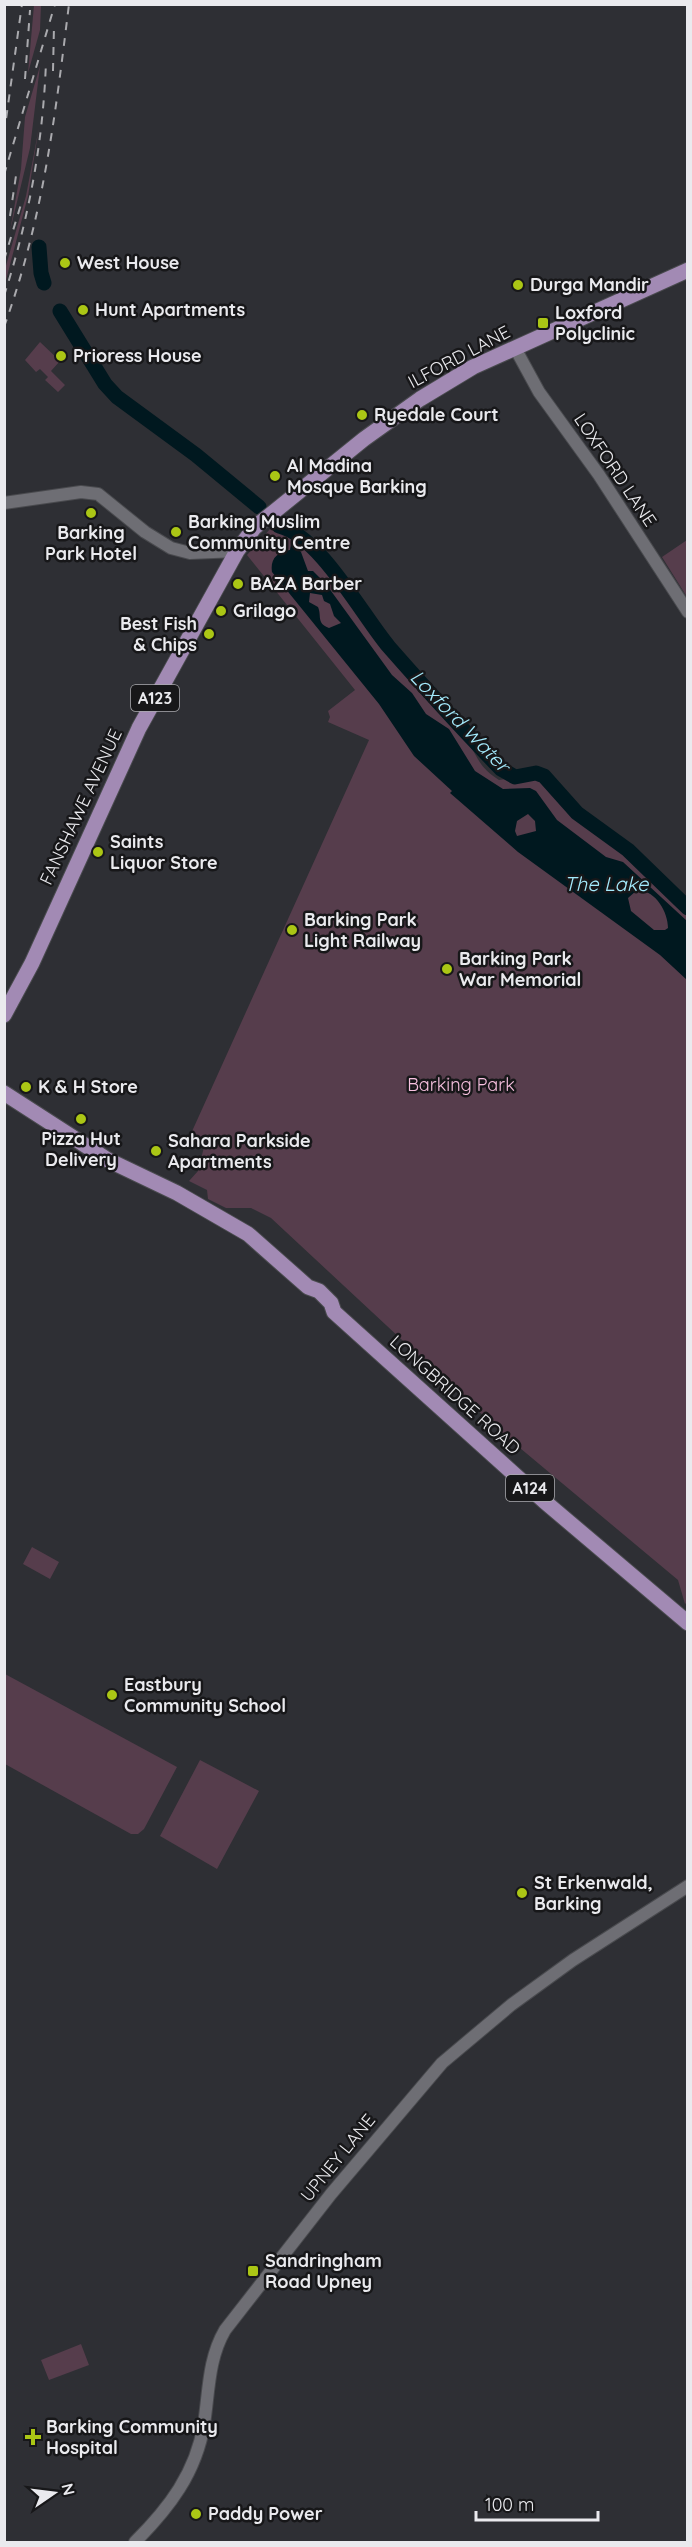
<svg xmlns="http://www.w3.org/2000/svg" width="692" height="2547" viewBox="0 0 692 2547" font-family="Quicksand,sans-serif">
  <rect width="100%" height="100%" fill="#2e2f34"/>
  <path fill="#563d4c" d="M 34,5 L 41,5 L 40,30 L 28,73 Z
    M 40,66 L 30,148 L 10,231 L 21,169 L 25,117 Z
    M 39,127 L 28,196 L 5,284 L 5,269 L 26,196 Z
    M 40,342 L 60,361 L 51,371 L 65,385 L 58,392 L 45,380 L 48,377 L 40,369 L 36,372 L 25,360 Z
    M 270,529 C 322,541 355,614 388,652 C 413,681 443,707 465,738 C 479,757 477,766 499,780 L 538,775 L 561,805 L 593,833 L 630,857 L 687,916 L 688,1601 L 685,1604 L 678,1580 L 502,1433 L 271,1218 L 251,1208 L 226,1208 L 208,1199 L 207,1190 L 189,1181 L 198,1171 L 204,1147 L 189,1138 L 369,740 L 328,722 L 330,717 L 328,711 L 355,690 L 247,555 Z
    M 687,540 L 687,597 L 662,557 Z
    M 32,1547 L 59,1562 L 50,1579 L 23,1564 Z
    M 5,1674 L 177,1767 L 144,1829 L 138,1834 L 131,1834 L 5,1764 Z
    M 200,1760 L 259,1791 L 217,1869 L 160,1836 Z
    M 81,2344 L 89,2365 L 49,2380 L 41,2360 Z"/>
  <path fill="#00181f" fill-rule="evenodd" d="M 291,544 L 301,552 L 308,571 L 313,571 L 326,584 L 392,675 L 412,693 L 426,714 L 449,729 L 475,771 L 503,789 L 530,788 L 536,791 L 557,820 L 606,857 L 623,862 L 687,921 L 687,980 L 660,955 L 518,852 L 450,793 L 452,791 L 414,756 L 379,704 L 272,572 C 270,559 277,552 290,550 ZM 310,593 L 322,595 L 324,601 L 330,604 L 334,616 L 341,623 L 329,628 C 316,623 322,616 318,607 L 309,602 ZM 528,814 L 535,821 L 536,831 L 517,836 L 515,831 L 517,821 ZM 636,891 C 654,888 668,911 668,928 L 665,930 L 654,930 L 631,911 L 628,898 Z"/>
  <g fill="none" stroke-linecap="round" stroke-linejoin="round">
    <path stroke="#00181f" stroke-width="15" d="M 39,247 L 41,273 L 44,283
      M 60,311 L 105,384 L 117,397 L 196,455 L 259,507
      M 279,526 C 320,536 362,615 389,647 C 425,688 463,730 501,769 L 515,777 L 536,773 L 544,776 L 577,813 L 628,850 L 688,908"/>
    <defs>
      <path id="tertiary" d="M 515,348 L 539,392 L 599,475 L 688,612
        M 4,503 L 81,492 L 98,494 L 145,532 L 171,548 L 190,553 L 237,551
        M 135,2542 C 169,2508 196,2473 204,2424 C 209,2392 208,2359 225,2330 L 331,2194 L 442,2063 L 511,2005 L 573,1960 L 688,1886"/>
      <path id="primary" d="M 4,1015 L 32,963 L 139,728 L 237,551 L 254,528 L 364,439 L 420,399 L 473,367 L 688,270
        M 4,1093 L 108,1160 L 177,1193 L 248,1234 L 308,1287 L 319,1291 L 331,1303 L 334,1312 L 544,1501 L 688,1623"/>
    </defs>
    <use href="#tertiary" stroke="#494a4e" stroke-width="14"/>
    <use href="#primary" stroke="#494a4e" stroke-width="17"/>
    <use href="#tertiary" stroke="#6e6e74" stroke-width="12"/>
    <use href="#primary" stroke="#a28ab4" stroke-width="15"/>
    <path stroke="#aaaaae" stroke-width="2" stroke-dasharray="8 8" stroke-linecap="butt" d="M 53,71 L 54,26
      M 25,79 L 30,10
      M 4,134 L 22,4
      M 4,175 L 55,4
      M 10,216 L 17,169
      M 4,260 L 22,201
      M 4,296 C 29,218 43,143 46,62
      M 4,327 C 43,219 55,118 69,4"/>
  </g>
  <g fill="#abc615" stroke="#171719" stroke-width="2">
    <circle cx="65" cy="263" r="6"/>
    <circle cx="518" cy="285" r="6"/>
    <circle cx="83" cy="310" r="6"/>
    <rect x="537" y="317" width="12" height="12" rx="3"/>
    <circle cx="61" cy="356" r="6"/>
    <circle cx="362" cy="415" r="6"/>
    <circle cx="275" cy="476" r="6"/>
    <circle cx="91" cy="513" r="6"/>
    <circle cx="176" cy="532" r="6"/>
    <circle cx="238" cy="584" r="6"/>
    <circle cx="221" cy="611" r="6"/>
    <circle cx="209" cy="634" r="6"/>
    <circle cx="98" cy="852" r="6"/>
    <circle cx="292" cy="930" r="6"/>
    <circle cx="447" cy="969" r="6"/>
    <circle cx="26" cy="1087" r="6"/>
    <circle cx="81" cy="1119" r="6"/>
    <circle cx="156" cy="1151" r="6"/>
    <circle cx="112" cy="1695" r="6"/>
    <circle cx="522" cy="1893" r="6"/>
    <rect x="247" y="2265" width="12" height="12" rx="3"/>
    <path d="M30 2428h6v6h6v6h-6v6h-6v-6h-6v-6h6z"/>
    <circle cx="196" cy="2514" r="6"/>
  </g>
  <g text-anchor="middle" stroke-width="5" stroke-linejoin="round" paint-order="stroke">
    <g fill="#171719" stroke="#ababae" stroke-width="1.5">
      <rect x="131" y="685" width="48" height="26" rx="4.5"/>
      <rect x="506" y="1475" width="48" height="26" rx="4.5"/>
    </g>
    <g font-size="16" font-weight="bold" fill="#eaeaee">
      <text x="155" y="704">A123</text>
      <text x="530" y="1494">A124</text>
    </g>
    <g font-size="18" font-weight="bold" fill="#eaeaee" stroke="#171719" text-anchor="start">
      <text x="77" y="269">West House</text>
      <text x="530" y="291">Durga Mandir</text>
      <text x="95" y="316">Hunt Apartments</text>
      <text x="555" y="319">Loxford<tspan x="555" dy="21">Polyclinic</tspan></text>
      <text x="73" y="362">Prioress House</text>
      <text x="374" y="421">Ryedale Court</text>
      <text x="287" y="472">Al Madina<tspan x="287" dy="21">Mosque Barking</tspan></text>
      <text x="188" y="528">Barking Muslim<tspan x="188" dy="21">Community Centre</tspan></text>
      <text x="91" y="539" text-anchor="middle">Barking<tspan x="91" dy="21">Park Hotel</tspan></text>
      <text x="250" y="590">BAZA Barber</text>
      <text x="233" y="617">Grilago</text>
      <text x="197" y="630" text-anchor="end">Best Fish<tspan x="197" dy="21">&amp; Chips</tspan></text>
      <text x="110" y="848">Saints<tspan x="110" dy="21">Liquor Store</tspan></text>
      <text x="304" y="926">Barking Park<tspan x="304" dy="21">Light Railway</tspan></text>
      <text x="459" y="965">Barking Park<tspan x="459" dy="21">War Memorial</tspan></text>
      <text x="38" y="1093">K &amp; H Store</text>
      <text x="81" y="1145" text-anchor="middle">Pizza Hut<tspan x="81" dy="21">Delivery</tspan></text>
      <text x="168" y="1147">Sahara Parkside<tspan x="168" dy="21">Apartments</tspan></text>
      <text x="124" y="1691">Eastbury<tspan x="124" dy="21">Community School</tspan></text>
      <text x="534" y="1889">St Erkenwald,<tspan x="534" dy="21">Barking</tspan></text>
      <text x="265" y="2267">Sandringham<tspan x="265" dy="21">Road Upney</tspan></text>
      <text x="46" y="2433">Barking Community<tspan x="46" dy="21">Hospital</tspan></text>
      <text x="208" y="2520">Paddy Power</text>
    </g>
    <g font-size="18" fill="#eaeaee" stroke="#171719">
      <text transform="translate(459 357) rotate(-28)" y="6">ILFORD LANE</text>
      <text transform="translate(615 470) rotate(56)" y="6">LOXFORD LANE</text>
      <text transform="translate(81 807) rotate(-65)" y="6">FANSHAWE AVENUE</text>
      <text transform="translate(455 1395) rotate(42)" y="6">LONGBRIDGE ROAD</text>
      <text transform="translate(338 2158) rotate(-51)" y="6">UPNEY LANE</text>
    </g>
    <g font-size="18" fill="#f8c1e0" stroke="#171719">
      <text x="461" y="1091">Barking Park</text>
    </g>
    <g font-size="20" font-style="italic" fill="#a4ebfd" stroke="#171719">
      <text transform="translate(460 721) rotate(46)" y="7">Loxford Water</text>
      <text x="606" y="891">The Lake</text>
    </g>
  </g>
  <rect width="692" height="2547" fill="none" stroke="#eaeaee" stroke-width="12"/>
  <g transform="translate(54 2493) rotate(76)" stroke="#171719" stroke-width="4.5" paint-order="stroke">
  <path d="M0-4.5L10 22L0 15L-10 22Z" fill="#eaeaee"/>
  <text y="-9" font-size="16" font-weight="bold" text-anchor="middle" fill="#eaeaee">N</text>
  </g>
  <path d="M476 2511v9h122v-9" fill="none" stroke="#eaeaee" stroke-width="3"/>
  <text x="485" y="2511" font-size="18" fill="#eaeaee" stroke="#171719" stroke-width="4.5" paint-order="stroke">100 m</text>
</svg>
